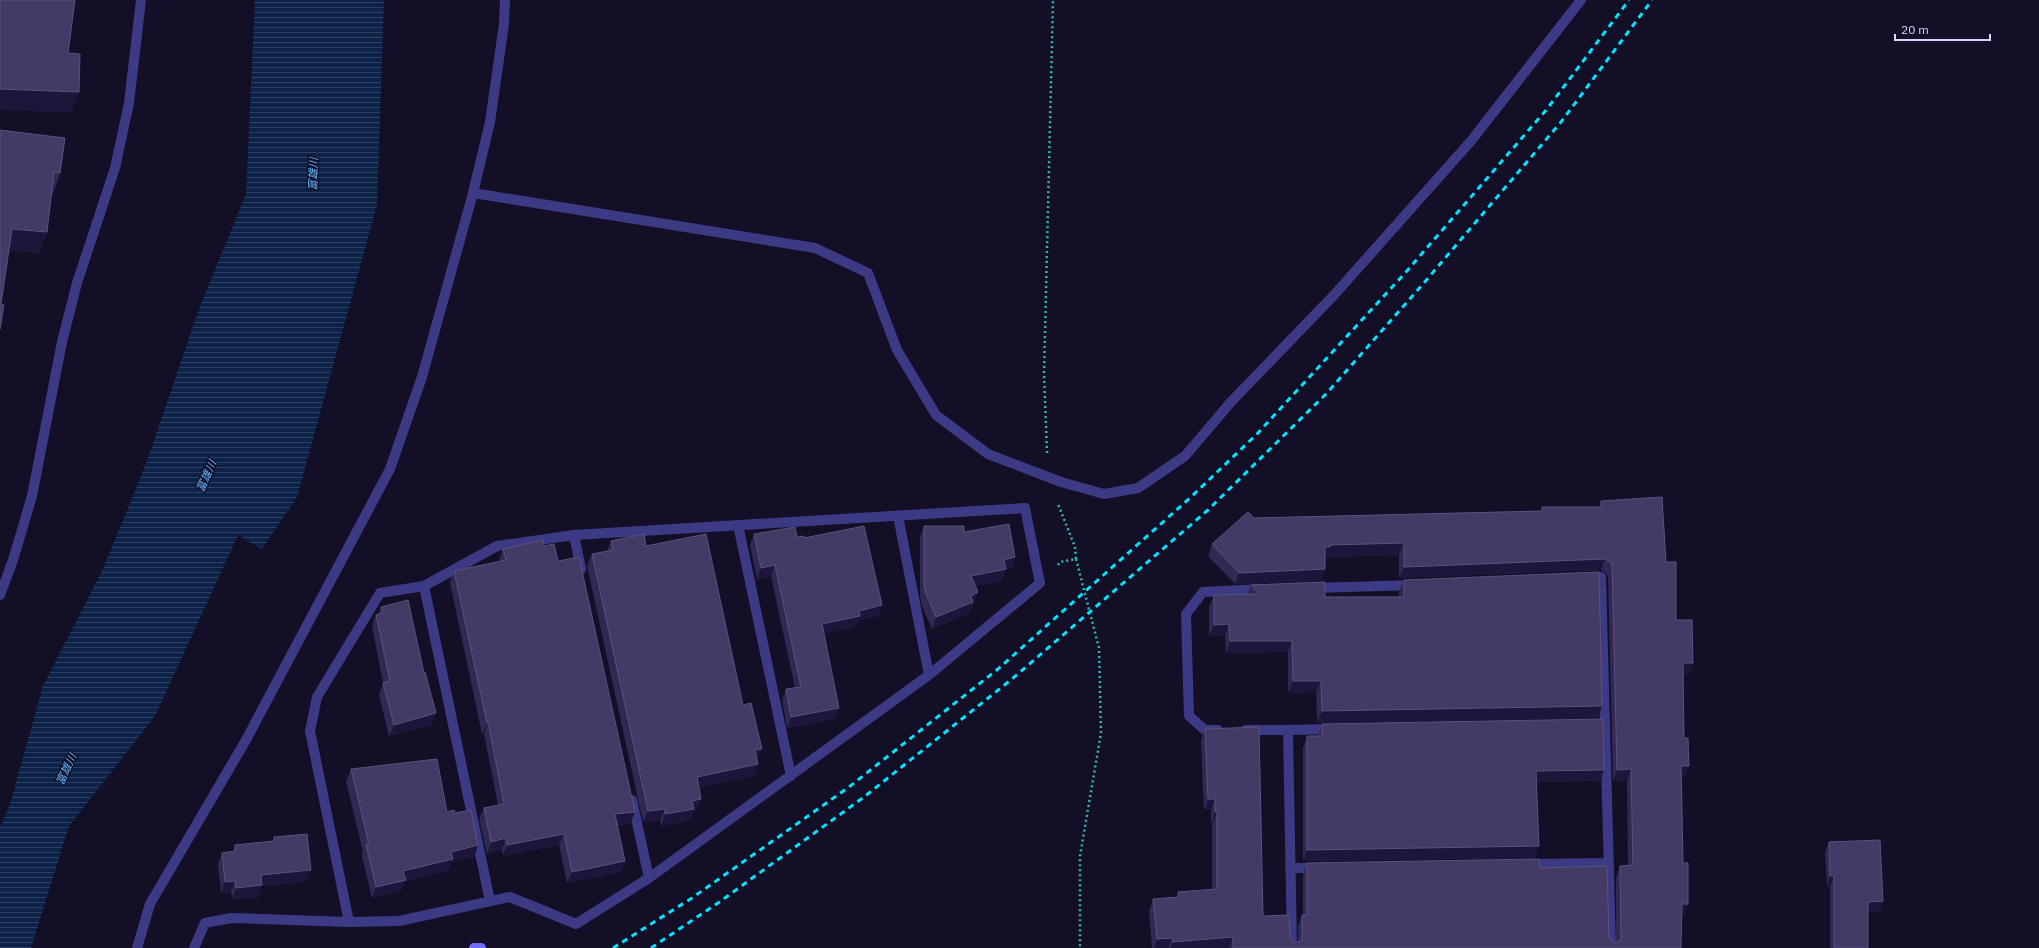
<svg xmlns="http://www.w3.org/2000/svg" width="2039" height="948" viewBox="0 0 2039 948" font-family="'IBM Plex Sans','Noto Sans JP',sans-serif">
  <defs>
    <pattern id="water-rules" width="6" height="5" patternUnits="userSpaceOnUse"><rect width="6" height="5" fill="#0c2248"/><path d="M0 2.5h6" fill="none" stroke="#2f4163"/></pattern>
  </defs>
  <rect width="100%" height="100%" fill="#130f26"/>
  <path fill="url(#water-rules)" d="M 255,0 L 384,0 L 377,205 L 297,497 L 262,549 L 238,535 L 155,716 L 69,826 L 31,948 L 0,948 L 0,828 L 10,804 L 43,686 L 102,571 L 133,496 L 148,458 L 199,309 L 246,194 Z"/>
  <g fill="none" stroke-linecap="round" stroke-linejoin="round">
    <path stroke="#2fb8b0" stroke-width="2.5" stroke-dasharray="2 3" stroke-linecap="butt" d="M 1047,453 L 1044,374 L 1053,0
      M 1076,559 L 1099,648 L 1101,733 L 1080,856 L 1080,948
      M 1058,565 L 1060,562 L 1076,559 L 1075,547 L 1058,504"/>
    <path stroke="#3d3a85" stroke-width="10" d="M 473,193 L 815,248 L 868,273 L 897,350 L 936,415 L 988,454 L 1061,482 L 1104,494 L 1138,488 L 1185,456 L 1230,403 L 1335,294 L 1471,141 L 1581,0
      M 898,516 L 929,675
      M 738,525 L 791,776
      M 574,535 L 581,569
      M 1586,578 L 1601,577 L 1611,948
      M 424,586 L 490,901
      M 1313,588 L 1415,585
      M 0,595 L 13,560 L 32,496 L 62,342 L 77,283 L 115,168 L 129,103 L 141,0
      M 1218,730 L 1205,730 L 1189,716 L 1186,614 L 1203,592 L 1263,589
      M 1246,730 L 1288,730 L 1292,948
      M 1288,730 L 1334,729
      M 632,800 L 649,878
      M 1526,864 L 1609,863
      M 1290,868 L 1318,868
      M 194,948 L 205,923 L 231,918 L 349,922 L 310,731 L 317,697 L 380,593 L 424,586 L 497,546 L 574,535 L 1025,508 L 1040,583 L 929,675 L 649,878 L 576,924 L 510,897 L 399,921 L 349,922"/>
    <path stroke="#3d3a85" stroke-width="10" d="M 137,948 L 150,904 L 246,740 L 390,469 L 422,377 L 473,193 L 490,122 L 504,24 L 505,0"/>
    <path stroke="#6f6bff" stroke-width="10" d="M 474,948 L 481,948"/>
    <path stroke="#00e5ff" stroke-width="3" stroke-dasharray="6 5" stroke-linecap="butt" d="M 613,948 L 692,898 L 849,787 L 998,669 L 1191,497 L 1257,434 L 1406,272 L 1547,109 L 1629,0
      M 651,948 L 718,903 L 864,797 L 1012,679 L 1208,510 L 1327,393 L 1423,284 L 1561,122 L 1652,0"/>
  </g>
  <path fill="#312854" d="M 0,130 L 60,173 L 53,194 L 51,194 L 47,232 L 39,253 L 9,250 L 1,304 Z
    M 1601,501 L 1666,562 L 1676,620 L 1693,663 L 1689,674 L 1683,674 L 1685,777 L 1682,777 L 1683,863 L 1688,904 L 1684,915 L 1682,915 L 1681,948 L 1152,948 L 1149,911 L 1153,899 L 1176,897 L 1178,892 L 1212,889 L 1212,824 L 1211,824 L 1211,810 L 1204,810 L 1201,740 L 1205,729 L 1263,916 L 1290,937 L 1293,942 L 1298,942 L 1298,927 L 1302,915 L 1303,915 L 1303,874 L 1307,863 L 1540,868 L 1609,937 L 1610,940 L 1615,943 L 1616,942 L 1616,877 L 1620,866 L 1628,866 L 1627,781 L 1613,781 L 1608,577 L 1606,573 L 1601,570 L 1399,578 L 1399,555 L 1327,557 L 1325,558 L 1325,569 L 1321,581 L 1235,584 L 1208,556 L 1212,544 L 1254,518 L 1541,511 L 1542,507 L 1599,507 Z
    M 924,526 L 964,532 L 1015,557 L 1011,569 L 1005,570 L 1002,581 L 975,586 L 978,592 L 969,613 L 932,629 L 922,606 L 920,596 L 920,537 Z
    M 754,534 L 797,537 L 804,538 L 882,605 L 878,616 L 858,621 L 856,627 L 824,633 L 839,708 L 835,719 L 787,728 L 782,700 L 786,689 L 795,688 L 771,576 L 757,579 L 750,545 Z
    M 611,541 L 646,546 L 743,705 L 757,760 L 754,776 L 699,787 L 701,799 L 697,810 L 694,811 L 690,820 L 661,826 L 660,820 L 643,822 L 587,566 L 592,554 L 607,551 Z
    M 544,546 L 558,561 L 635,812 L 630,824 L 617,825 L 625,861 L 621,872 L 567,883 L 559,845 L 503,856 L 502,850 L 487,854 L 479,819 L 484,808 L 498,805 L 484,734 L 482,734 L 450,583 L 454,571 L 499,561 L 503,549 Z
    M 1404,580 L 1602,706 L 1598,718 L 1317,723 L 1316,692 L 1288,693 L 1288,652 L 1226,653 L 1225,636 L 1209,636 L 1209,607 L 1214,595 L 1247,594 L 1251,585 L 1325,597 L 1399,597 L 1399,591 Z
    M 381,607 L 432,725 L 389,736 L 379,695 L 383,683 L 372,626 L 376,615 L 378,614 Z
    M 1322,724 L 1604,770 L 1600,781 L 1536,782 L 1535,858 L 1303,861 L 1303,748 L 1307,736 L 1318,736 Z
    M 351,769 L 447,812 L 455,813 L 478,845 L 474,857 L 451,862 L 449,870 L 405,881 L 401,891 L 372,898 L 362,856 L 363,852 L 346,781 Z
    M 274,837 L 306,882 L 261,886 L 258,897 L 232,899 L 231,892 L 221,893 L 218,864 L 222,853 L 233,852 L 235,845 L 273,841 Z
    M 1829,842 L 1883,901 L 1880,912 L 1868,912 L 1868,948 L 1830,948 L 1830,887 L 1827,887 L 1825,852 Z"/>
  <path fill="#1d163a" d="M 0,89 L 79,92 L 71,113 L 0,110 Z
    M 12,229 L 47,232 L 39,253 L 5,250 Z
    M 1404,543 L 1399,555 L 1327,557 L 1326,558 L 1321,558 L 1325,547 L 1330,545 Z
    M 1015,557 L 1011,569 L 1005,570 L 1002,581 L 967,588 L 971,576 L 1004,560 Z
    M 1605,559 L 1601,570 L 1399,578 L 1404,567 Z
    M 775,565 L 771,576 L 757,579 L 761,568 Z
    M 1325,569 L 1321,581 L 1235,584 L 1239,573 Z
    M 978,592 L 969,613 L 932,629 L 936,617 L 971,596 Z
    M 882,605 L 878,616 L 858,621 L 856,627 L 818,635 L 822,624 L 859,611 Z
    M 1229,624 L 1225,636 L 1209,636 L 1214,625 Z
    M 1230,641 L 1292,641 L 1288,652 L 1226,653 Z
    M 1683,663 L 1693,663 L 1689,674 L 1679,674 Z
    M 1293,681 L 1321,681 L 1316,692 L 1288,693 Z
    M 1602,706 L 1598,718 L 1317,723 L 1322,711 Z
    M 839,708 L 835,719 L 787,728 L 791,717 Z
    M 436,713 L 432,725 L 389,736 L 394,725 Z
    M 488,722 L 484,734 L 482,734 L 487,723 Z
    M 762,749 L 757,760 L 755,750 Z
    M 758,764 L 754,776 L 693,788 L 697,777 Z
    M 1681,766 L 1689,766 L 1685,777 L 1677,777 Z
    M 1631,769 L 1627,781 L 1613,781 L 1617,770 Z
    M 1604,770 L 1600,781 L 1532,782 L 1536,771 Z
    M 701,799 L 697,810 L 694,811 L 690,820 L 661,826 L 665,814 L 692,801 Z
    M 1208,799 L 1215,799 L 1211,810 L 1204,810 Z
    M 665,809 L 660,820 L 643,822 L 648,811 Z
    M 635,812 L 630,824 L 611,825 L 615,814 Z
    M 1215,812 L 1217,812 L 1212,824 L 1211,824 Z
    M 564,834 L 559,845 L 503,856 L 507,845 Z
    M 506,838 L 502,850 L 487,854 L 491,842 Z
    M 478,845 L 474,857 L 451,862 L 449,870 L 405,881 L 401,891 L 372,898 L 376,887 L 403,871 L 451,852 Z
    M 1539,846 L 1535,858 L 1303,861 L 1307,850 Z
    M 625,861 L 621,872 L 567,883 L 572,872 Z
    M 311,870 L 306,882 L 261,886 L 258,897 L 232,899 L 236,888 L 261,875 Z
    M 1830,876 L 1834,876 L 1830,887 L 1827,887 Z
    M 235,881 L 231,892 L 221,893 L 225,882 Z
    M 1883,901 L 1880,912 L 1864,913 L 1868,902 Z
    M 1682,904 L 1688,904 L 1684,915 L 1678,915 Z
    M 1233,937 L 1229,948 L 1170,948 L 1173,942 Z
    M 1172,938 L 1168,948 L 1154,948 L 1157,939 Z"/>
  <path fill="#433a66" stroke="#5a527e" d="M 0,0 L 75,0 L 68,53 L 80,54 L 79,92 L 0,89 Z
    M 0,130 L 65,138 L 60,173 L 54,172 L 47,232 L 12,229 L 1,304 L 4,305 L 0,329 Z
    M 1662,497 L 1666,562 L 1676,562 L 1676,620 L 1692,620 L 1693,663 L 1683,663 L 1684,738 L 1688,738 L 1689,766 L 1681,766 L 1683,863 L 1688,863 L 1688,904 L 1682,904 L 1681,948 L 1233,948 L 1233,937 L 1173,942 L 1172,938 L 1157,939 L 1153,899 L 1179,897 L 1178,892 L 1217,889 L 1217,812 L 1215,812 L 1215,799 L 1208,799 L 1205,729 L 1259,727 L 1263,916 L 1289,915 L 1290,937 L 1293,942 L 1299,942 L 1302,939 L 1302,915 L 1307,915 L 1307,863 L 1539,859 L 1540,868 L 1607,866 L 1609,937 L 1610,940 L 1615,943 L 1621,940 L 1620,866 L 1633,865 L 1631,769 L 1617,770 L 1612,565 L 1610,562 L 1605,559 L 1404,567 L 1404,543 L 1330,545 L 1330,547 L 1325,547 L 1325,569 L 1239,573 L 1212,544 L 1248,512 L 1254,518 L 1542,511 L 1542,507 L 1601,507 L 1601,501 Z
    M 1009,524 L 1015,557 L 1004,560 L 1006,569 L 971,576 L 978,592 L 971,596 L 973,602 L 936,617 L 926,594 L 924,585 L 924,526 L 964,526 L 964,532 Z
    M 864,526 L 882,605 L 859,611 L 860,616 L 822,624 L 839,708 L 791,717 L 786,689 L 801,687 L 775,565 L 761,568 L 754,534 L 795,527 L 797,537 L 804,536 L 804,538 Z
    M 644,534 L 646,546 L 706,534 L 743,705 L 751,703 L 762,749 L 755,750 L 758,764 L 697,777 L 701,799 L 692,801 L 694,809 L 665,814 L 665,809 L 648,811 L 592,554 L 613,550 L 611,541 Z
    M 543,540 L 544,546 L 554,544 L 558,561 L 579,557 L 635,812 L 615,814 L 625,861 L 572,872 L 564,834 L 507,845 L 506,838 L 491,842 L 484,808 L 504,804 L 488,722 L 487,723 L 454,571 L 506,560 L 503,549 Z
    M 1599,572 L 1602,706 L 1322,711 L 1321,681 L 1293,681 L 1292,641 L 1230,641 L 1229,624 L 1214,625 L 1214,595 L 1259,594 L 1251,585 L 1325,582 L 1325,597 L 1404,597 L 1404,580 Z
    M 408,600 L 424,673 L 425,672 L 436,713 L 394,725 L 383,683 L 390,681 L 376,615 L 383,613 L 381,607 Z
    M 1603,719 L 1604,770 L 1536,771 L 1539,846 L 1307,850 L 1307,736 L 1322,736 L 1322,724 Z
    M 437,759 L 447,812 L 454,810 L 455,813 L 471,810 L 478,845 L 451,852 L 453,859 L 403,871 L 406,880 L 376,887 L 366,844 L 369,844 L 351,769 Z
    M 307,834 L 311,870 L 261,875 L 262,885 L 236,888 L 235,881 L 225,882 L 222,853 L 235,851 L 235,845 L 274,841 L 274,837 Z
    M 1880,840 L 1883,901 L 1868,902 L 1868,948 L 1834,948 L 1834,876 L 1830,876 L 1829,842 Z"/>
  <g text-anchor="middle" stroke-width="3" stroke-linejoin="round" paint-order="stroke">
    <g font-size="11" font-style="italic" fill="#62b6ff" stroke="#130f26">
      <text transform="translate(313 174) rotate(-88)" y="4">富雄川</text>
      <text transform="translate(206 476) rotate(-66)" y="4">富雄川</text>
      <text transform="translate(66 769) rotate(-65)" y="4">富雄川</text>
    </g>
  </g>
  <path d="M1895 34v6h95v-6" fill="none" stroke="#d9d4ff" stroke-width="2"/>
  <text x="1901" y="34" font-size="12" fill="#d9d4ff" stroke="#130f26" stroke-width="3" paint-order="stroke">20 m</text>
</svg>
